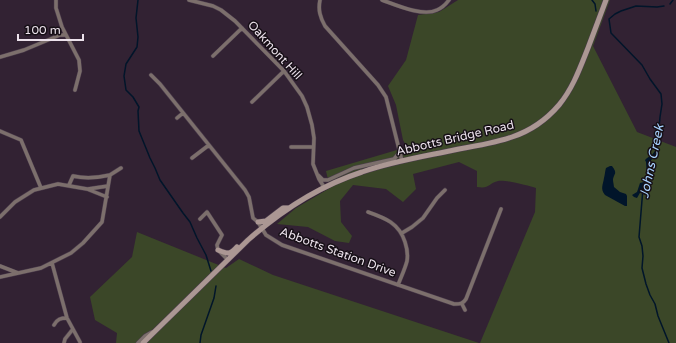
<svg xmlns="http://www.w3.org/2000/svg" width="676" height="343" viewBox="0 0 676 343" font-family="'Varela Round',sans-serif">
  <rect width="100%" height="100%" fill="#322233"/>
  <path fill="#3b4728" d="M 458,0 L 610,0 L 593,46 L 637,132 L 676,147 L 676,343 L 480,343 L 535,212 L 536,188 C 529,186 504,179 498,181 C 487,184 490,189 477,187 L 477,171 L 459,162 L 413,174 L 416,189 L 403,202 L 386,189 L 353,185 L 340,201 L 341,222 L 352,236 L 349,243 L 335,241 L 308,227 L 277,224 L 296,208 L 330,188 L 326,171 L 407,147 L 403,140 L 396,105 L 388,86 L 406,60 L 418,15 L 439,12 Z
    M 137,232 L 226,268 L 239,259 L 273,275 L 479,343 L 116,343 L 117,333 L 95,320 L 90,297 L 132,257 Z"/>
  <path fill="#01152a" d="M 657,148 L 659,149 L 658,155 L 651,160 L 651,167 L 654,170 L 650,171 L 652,173 L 649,181 L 641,191 L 637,198 L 634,197 L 632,195 L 637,192 L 640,183 L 644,182 L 647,176 L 646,162 L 645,160 L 647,158 L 652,155 Z
    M 610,166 L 612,166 C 618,174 614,173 613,180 C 613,181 614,186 614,187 L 620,192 L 626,194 L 627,196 L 627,206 L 625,206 L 605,195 C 600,189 603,185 604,178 C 605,174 605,171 606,168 Z"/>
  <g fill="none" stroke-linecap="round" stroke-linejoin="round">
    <path stroke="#01152a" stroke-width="1.5" d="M 138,0 L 136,18 L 138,37 L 137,47 L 126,64 L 124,76 L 126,90 L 133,97 L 139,107 L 138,111 L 139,131 L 150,158 L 155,168 L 160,180 L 183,213 L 190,222 L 197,238 L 206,255 L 211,271
      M 592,0 L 595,4 L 596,11
      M 670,4 L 673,0
      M 609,19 L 611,33 L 642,65 L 650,79 L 661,94 L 662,104 L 660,117 L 658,140 L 656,150
      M 609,19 L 615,14 L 621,11 L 636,6 L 657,7 L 664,6
      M 643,188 L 639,237 L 642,246 L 643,256 L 642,268 L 646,284 L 650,295 L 655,304 L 658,316 L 669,343
      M 200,343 L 201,335 L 214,298 L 216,286"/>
    <defs>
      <path id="street" d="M 56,0 L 56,8 L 62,27 L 79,60 L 80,71 L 75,90
        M 189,0 L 213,6 L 221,10 L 235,21 L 284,71 L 302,96 L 307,107 L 312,125 L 314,138 L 313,164 L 319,179 L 324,187
        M 320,0 C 318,10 320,17 325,26 L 378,85 L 386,97 L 402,161
        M 382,0 C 396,5 423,17 437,10 C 442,8 446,4 449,0
        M 213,56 L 242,28
        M 0,57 L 24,50 L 60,35 L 66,35
        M 151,75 L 160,84 L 245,190 L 249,197 L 253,218 L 258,222 L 266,235 L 282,245 L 454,304 C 460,304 463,304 466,299 L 501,209
        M 252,102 L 284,71
        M 177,118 L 183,113
        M 0,131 L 21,140 L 41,188
        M 291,147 L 313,147
        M 192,158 L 209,145
        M 318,175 L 323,180 L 328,180 L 354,168 L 394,159 L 400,152
        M 69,185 L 73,176 C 86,179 97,178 110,175
        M 88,189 L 108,186
        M 368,212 C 385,218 399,223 405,242 C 407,248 408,255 407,261 C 405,269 401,277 398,285
        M 0,217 L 15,202 L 34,190 L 58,184 L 87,189 L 107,197
        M 200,219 L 207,212 L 222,235 L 217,245 L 218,250 L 228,260
        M 402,233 L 412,227 L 423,218 L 437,198 L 445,190
        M 52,263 L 67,318 L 80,342
        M 0,266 L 18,273
        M 0,277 L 41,268 L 71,253 L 83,243 L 102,222 L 110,175 L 121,168
        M 462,304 L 465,310
        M 54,325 C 57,319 61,318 67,318
        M 64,343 L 65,339 L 73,329
        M 138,343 L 145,336 L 152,332"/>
      <path id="secondary" d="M 258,222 L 266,221 L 283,208 L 288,208
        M 218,250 C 228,254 230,255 237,247
        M 143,343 L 248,240 C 282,210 319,186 362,172 C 393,161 427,156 459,149 C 477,146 495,143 512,137 C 530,131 547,119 559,105 C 573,88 580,68 588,48 C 594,32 600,16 606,0"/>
    </defs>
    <use href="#street" stroke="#4c3d4d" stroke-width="4.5"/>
    <use href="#secondary" stroke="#4c3d4d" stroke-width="6"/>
    <use href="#street" stroke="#7c6f6c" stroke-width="3.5"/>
    <use href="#secondary" stroke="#ab9793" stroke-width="5"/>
  </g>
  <g text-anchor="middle" stroke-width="3" stroke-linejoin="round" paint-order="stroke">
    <g font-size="12" fill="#ece2ec" stroke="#160f16">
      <text transform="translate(275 50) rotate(48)" y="4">Oakmont Hill</text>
      <text transform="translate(455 138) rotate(-13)" y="4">Abbotts Bridge Road</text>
      <text transform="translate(338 252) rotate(20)" y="4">Abbotts Station Drive</text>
    </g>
    <g font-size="13" font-style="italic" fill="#a6d0fc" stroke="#160f16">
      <text transform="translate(651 161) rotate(-78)" y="5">Johns Creek</text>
    </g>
  </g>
  <path d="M18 34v6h65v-6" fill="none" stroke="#ece2ec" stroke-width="2"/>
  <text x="24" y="34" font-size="12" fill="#ece2ec" stroke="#160f16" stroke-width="3" paint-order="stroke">100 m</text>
</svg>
